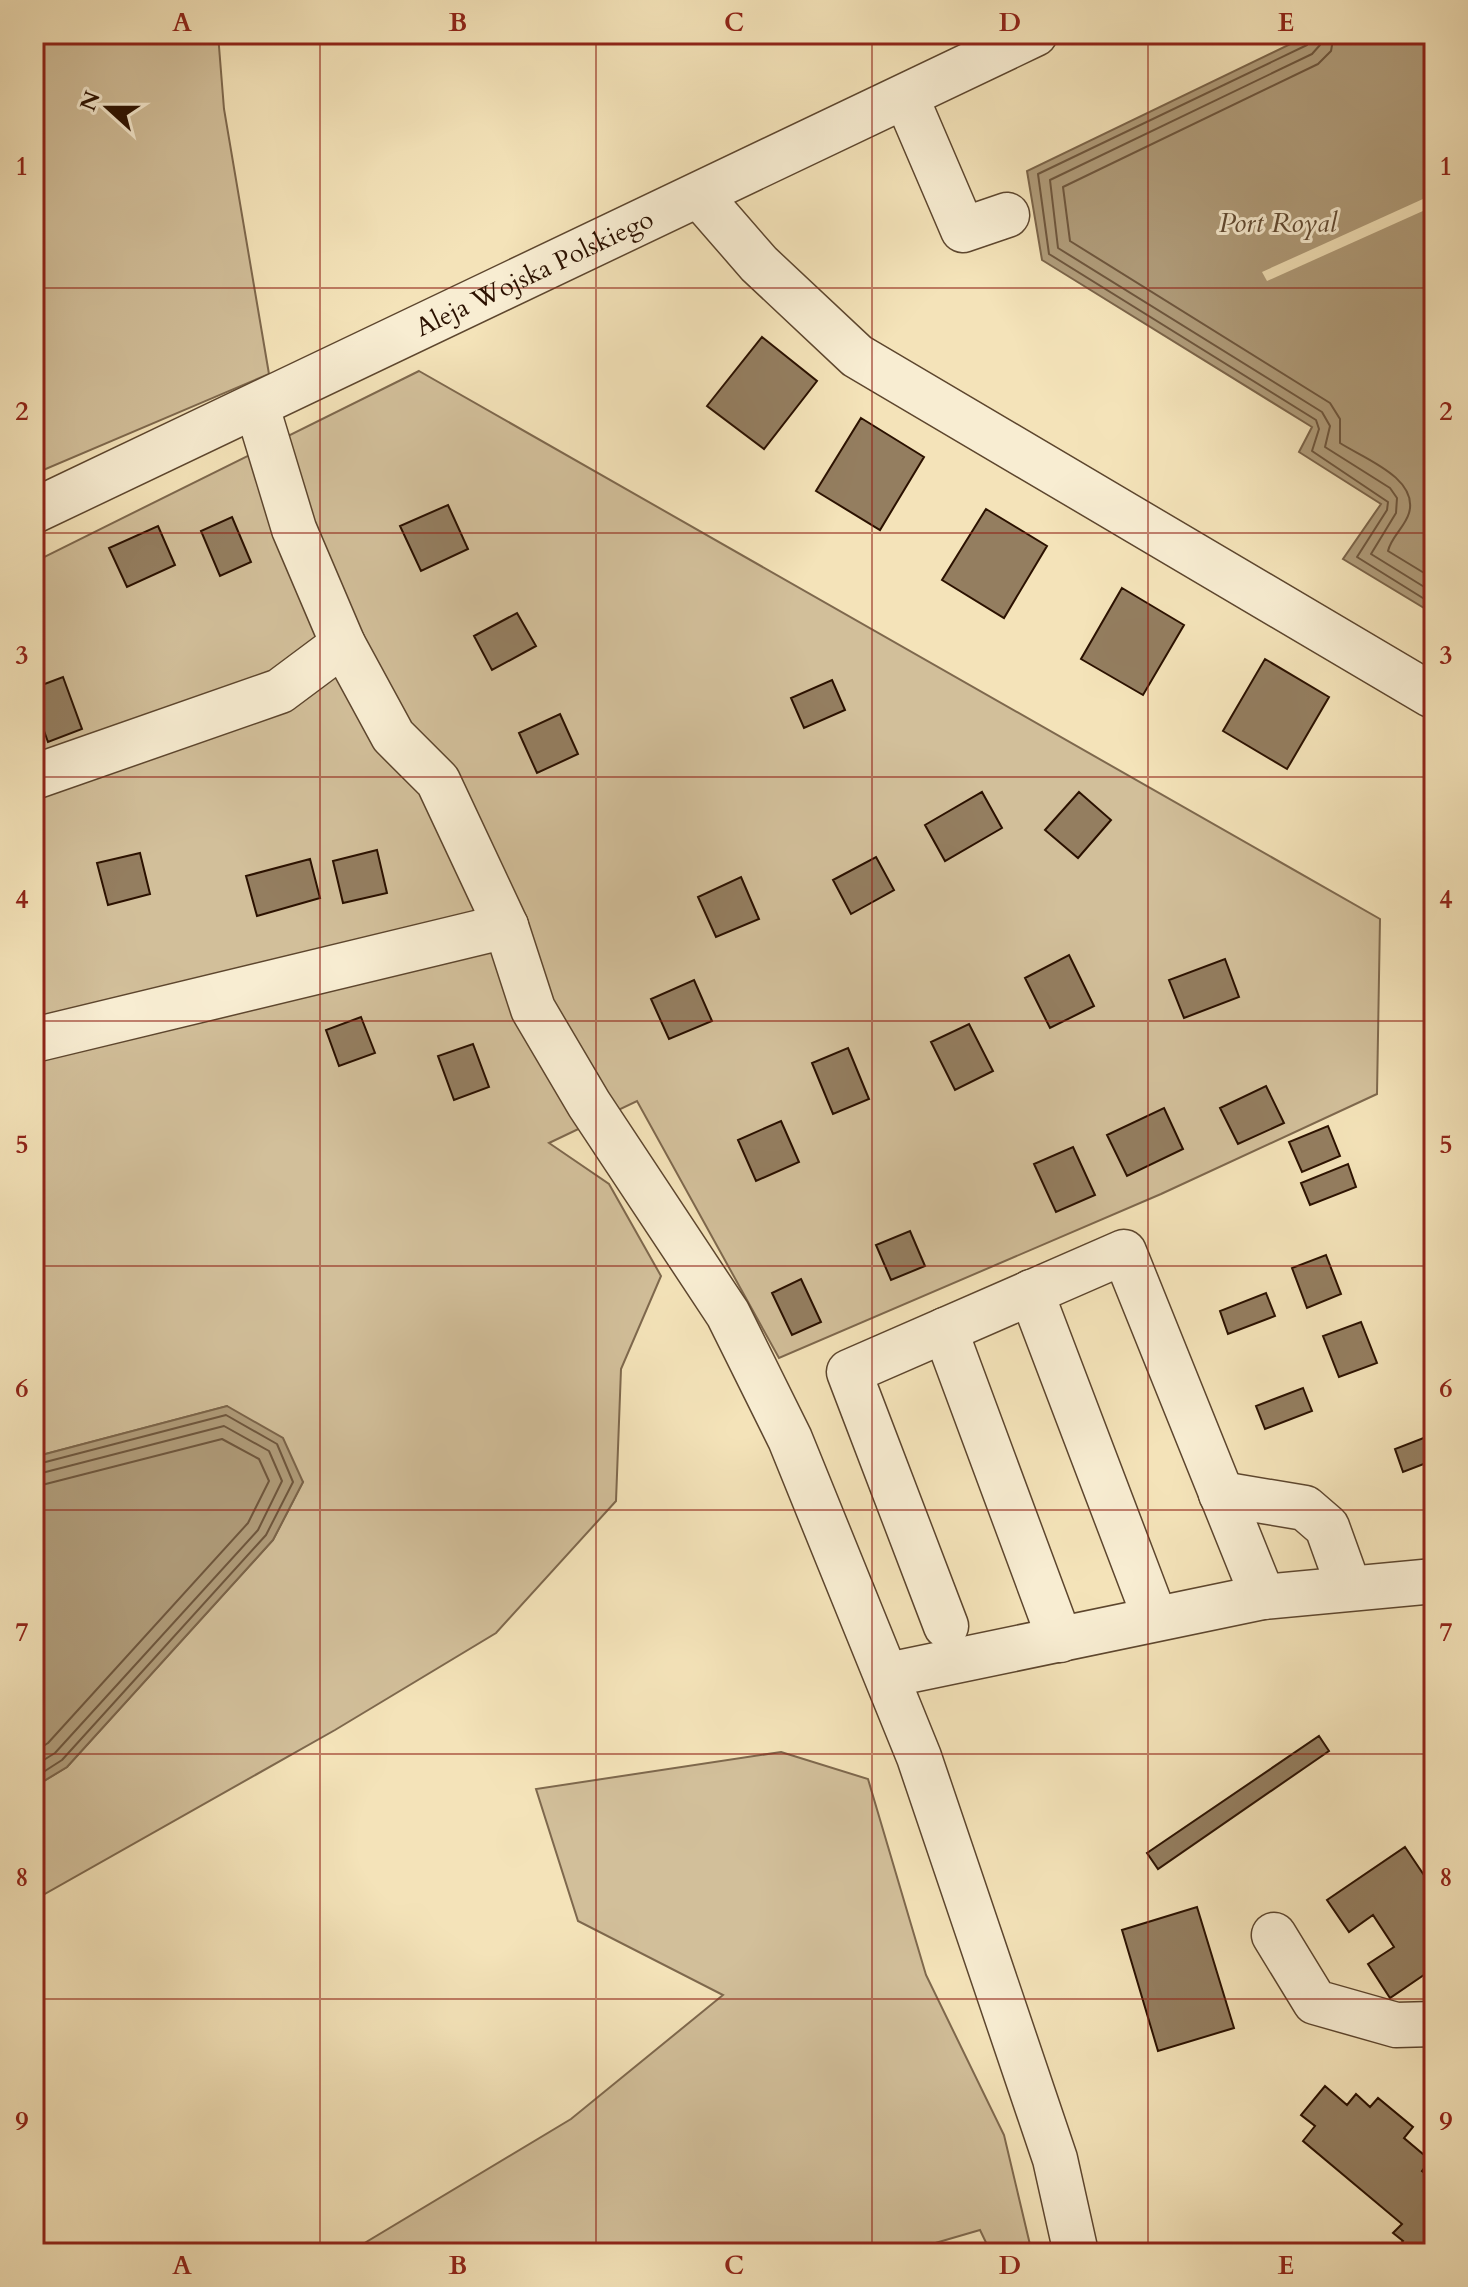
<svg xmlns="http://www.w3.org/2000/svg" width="1468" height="2287" viewBox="0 0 1468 2287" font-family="Cardo,serif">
  <rect width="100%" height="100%" fill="#f4e3b9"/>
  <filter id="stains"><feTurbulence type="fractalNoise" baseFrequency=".0025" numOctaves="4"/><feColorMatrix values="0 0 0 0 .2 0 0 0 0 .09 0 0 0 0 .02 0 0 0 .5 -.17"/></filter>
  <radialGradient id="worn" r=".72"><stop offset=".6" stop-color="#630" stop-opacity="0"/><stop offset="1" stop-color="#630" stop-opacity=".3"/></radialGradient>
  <path fill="#d2bf9a" stroke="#7e684d" stroke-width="2" d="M 34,34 L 218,34 L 224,109 L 269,374 L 34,474 Z
    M 419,371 L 1380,919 L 1377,1094 L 1161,1194 L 779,1358 L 637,1101 L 549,1143 L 609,1184 L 661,1276 L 621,1369 L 616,1501 L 496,1633 L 335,1730 L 34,1900 L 34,1787 L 67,1767 L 273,1540 L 303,1482 L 227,1406 L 34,1457 L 34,562 Z
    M 781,1752 L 868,1779 L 926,1975 L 1004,2135 L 1032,2253 L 991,2253 L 980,2230 L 901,2253 L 348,2253 L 571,2119 L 723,1995 L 578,1921 L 536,1789 Z"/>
  <path fill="#b09c7a" stroke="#7b6449" stroke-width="2" d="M 1311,34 L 1434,34 L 1434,614 L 1343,559 L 1381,504 L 1299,452 L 1312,427 L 1042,260 L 1027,171 Z
    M 227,1406 L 283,1438 L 303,1482 L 273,1540 L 67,1767 L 34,1787 L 34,1457 Z"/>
  <path fill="#f4e3b9" d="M 1434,194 L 1434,206 L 1267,281 L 1262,272 Z"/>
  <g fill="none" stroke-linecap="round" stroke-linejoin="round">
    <path stroke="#6e563d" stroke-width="2" d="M 1312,34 L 1307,45 L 1038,174 L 1049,254 L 1316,420 L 1319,429 L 1312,451 L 1388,502 L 1387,510 L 1357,557 L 1434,605
      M 1322,34 L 1320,45 L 1312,54 L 1050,180 L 1058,248 L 1322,412 L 1330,426 L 1325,447 L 1390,488 L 1397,498 L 1396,513 L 1371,554 L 1434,593
      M 1334,34 L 1331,51 L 1318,64 L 1063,187 L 1070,241 L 1330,403 L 1340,419 L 1340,443 C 1363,458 1419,478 1409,513 C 1405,527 1391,537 1388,551 L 1434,579
      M 34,1465 L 226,1415 L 277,1444 L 293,1482 L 266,1535 L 62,1760 L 34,1778
      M 34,1475 L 224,1426 L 269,1451 L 282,1481 L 258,1530 L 55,1753 L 34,1766
      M 34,1487 L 222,1439 L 259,1459 L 269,1481 L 248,1523 L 48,1743 L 34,1752"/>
  </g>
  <path fill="#947e60" stroke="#2b1100" stroke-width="2" d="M 762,337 L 817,381 L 764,449 L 707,406 Z
    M 861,418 L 924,457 L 880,530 L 816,491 Z
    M 448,505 L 468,549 L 421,571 L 400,526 Z
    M 986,509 L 1047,546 L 1004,618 L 942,580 Z
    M 232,517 L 251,562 L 220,576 L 201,531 Z
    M 158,526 L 175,565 L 127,587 L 109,548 Z
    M 1122,588 L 1184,625 L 1143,695 L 1081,659 Z
    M 517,613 L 536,646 L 492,670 L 474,636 Z
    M 1265,659 L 1329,697 L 1287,769 L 1223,731 Z
    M 63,677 L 82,729 L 48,742 L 34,703 L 34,688 Z
    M 832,680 L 845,710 L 804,728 L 791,698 Z
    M 560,714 L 578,754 L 537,773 L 519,733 Z
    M 982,792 L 1002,828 L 945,861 L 925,825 Z
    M 1079,792 L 1111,820 L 1078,858 L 1045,830 Z
    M 377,850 L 387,893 L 343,903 L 333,861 Z
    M 140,853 L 150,894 L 108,905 L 97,863 Z
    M 876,857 L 894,890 L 851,914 L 833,880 Z
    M 310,859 L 320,898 L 257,916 L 246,876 Z
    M 741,877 L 759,919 L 716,937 L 698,897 Z
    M 1069,955 L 1094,1006 L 1050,1028 L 1025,978 Z
    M 1225,959 L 1239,997 L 1184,1018 L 1169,980 Z
    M 694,980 L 712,1021 L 669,1039 L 651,999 Z
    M 361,1017 L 375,1053 L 339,1066 L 326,1030 Z
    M 969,1024 L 993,1071 L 955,1090 L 931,1042 Z
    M 473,1044 L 489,1087 L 454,1100 L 438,1056 Z
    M 848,1048 L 869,1099 L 833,1114 L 812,1063 Z
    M 1266,1086 L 1284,1123 L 1238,1144 L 1220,1108 Z
    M 1164,1108 L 1183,1149 L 1127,1176 L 1107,1135 Z
    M 781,1121 L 799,1162 L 756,1181 L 738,1140 Z
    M 1328,1126 L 1340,1156 L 1302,1172 L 1289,1142 Z
    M 1073,1147 L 1095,1195 L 1056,1212 L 1034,1164 Z
    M 1348,1164 L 1356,1187 L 1310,1205 L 1301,1183 Z
    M 910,1231 L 925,1266 L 891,1280 L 876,1245 Z
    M 1326,1255 L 1341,1294 L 1307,1308 L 1292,1268 Z
    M 801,1279 L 821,1322 L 792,1335 L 772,1293 Z
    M 1266,1293 L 1275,1316 L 1228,1334 L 1220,1311 Z
    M 1361,1322 L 1377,1363 L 1339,1377 L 1323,1336 Z
    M 1303,1388 L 1312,1411 L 1265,1429 L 1256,1406 Z
    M 1434,1434 L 1434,1460 L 1403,1472 L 1395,1449 Z
    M 1319,1736 L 1329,1751 L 1158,1869 L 1147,1853 Z
    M 1405,1847 L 1434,1890 L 1434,1968 L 1390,1998 L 1368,1964 L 1394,1947 L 1373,1915 L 1349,1932 L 1327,1900 Z
    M 1197,1907 L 1234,2028 L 1158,2051 L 1122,1930 Z
    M 1325,2086 L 1347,2105 L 1356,2094 L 1370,2107 L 1378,2098 L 1413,2127 L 1404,2138 L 1430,2160 L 1422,2171 L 1434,2181 L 1434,2253 L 1394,2252 L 1403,2241 L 1393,2233 L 1402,2224 L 1303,2141 L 1315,2126 L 1301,2115 Z"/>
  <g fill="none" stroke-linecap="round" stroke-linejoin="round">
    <defs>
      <g id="minor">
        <path d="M 906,97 L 963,230 L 1007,215"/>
        <path d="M 699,195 L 759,264 L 857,356 L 1431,695"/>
        <path d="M 257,407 L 294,529 L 343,644 L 393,736 L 438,781 L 506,926 L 533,1009 L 589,1104 L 728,1314 L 790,1439 L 919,1757 L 1055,2159 L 1076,2253"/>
        <path id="s1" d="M 34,511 L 1035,34"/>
        <path d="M 34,777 L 280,691 L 343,644"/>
        <path d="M 34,1040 L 506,926"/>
        <path d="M 1031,1292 L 1155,1618"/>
        <path d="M 945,1330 L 1060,1640"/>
        <path d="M 1221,1494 L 1305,1508 L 1327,1527 L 1349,1588"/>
        <path d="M 946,1626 L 849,1372 L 1124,1252 L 1263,1597"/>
        <path d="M 888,1675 L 1263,1597 L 1434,1581"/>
        <path d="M 1274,1935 L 1315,2002 L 1396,2025 L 1434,2024"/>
      </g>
    </defs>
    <use href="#minor" stroke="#5d462e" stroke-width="47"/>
    <use href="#minor" stroke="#f8edd2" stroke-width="44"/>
  </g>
  <path fill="none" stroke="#8f2418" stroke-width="2" stroke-opacity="0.55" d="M 320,34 L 320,2253M 596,34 L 596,2253M 872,34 L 872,2253M 1148,34 L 1148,2253M 34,288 L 1434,288M 34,533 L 1434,533M 34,777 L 1434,777M 34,1021 L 1434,1021M 34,1266 L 1434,1266M 34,1510 L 1434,1510M 34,1754 L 1434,1754M 34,1999 L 1434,1999"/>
  <g text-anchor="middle" stroke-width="6" stroke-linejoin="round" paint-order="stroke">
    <g font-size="26" fill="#2b1100" stroke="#f8edd2">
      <text dy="9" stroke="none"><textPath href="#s1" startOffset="554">Aleja Wojska Polskiego</textPath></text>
    </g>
    <g font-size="28" font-style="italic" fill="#604931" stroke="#f8edd2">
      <text x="1278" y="232">Port Royal</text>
    </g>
  </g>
  <rect width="1468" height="2287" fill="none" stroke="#f4e3b9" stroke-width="88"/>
  <g transform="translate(108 108) rotate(291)" stroke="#f8edd2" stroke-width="6" paint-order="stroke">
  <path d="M0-6L14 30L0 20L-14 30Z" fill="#2b1100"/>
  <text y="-12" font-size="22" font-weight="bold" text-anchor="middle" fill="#2b1100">N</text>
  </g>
  <rect x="44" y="44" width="1380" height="2199" fill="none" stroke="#8f2418" stroke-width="3"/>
  <g font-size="26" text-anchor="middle" font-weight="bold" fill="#8f2418">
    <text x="182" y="31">A</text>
    <text x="458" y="31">B</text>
    <text x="734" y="31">C</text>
    <text x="1010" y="31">D</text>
    <text x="1286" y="31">E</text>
    <text x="22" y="175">1</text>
    <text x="1446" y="175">1</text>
    <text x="22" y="420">2</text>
    <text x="1446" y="420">2</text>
    <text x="22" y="664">3</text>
    <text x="1446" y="664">3</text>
    <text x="22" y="908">4</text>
    <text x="1446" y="908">4</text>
    <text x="22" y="1153">5</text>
    <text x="1446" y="1153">5</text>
    <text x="22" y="1397">6</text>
    <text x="1446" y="1397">6</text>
    <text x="22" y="1641">7</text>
    <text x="1446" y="1641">7</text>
    <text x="22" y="1886">8</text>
    <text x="1446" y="1886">8</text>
    <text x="22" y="2130">9</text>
    <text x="1446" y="2130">9</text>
    <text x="182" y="2274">A</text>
    <text x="458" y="2274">B</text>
    <text x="734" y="2274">C</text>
    <text x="1010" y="2274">D</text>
    <text x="1286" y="2274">E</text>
  </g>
  <rect width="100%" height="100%" filter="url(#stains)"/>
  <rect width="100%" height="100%" fill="url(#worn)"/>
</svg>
